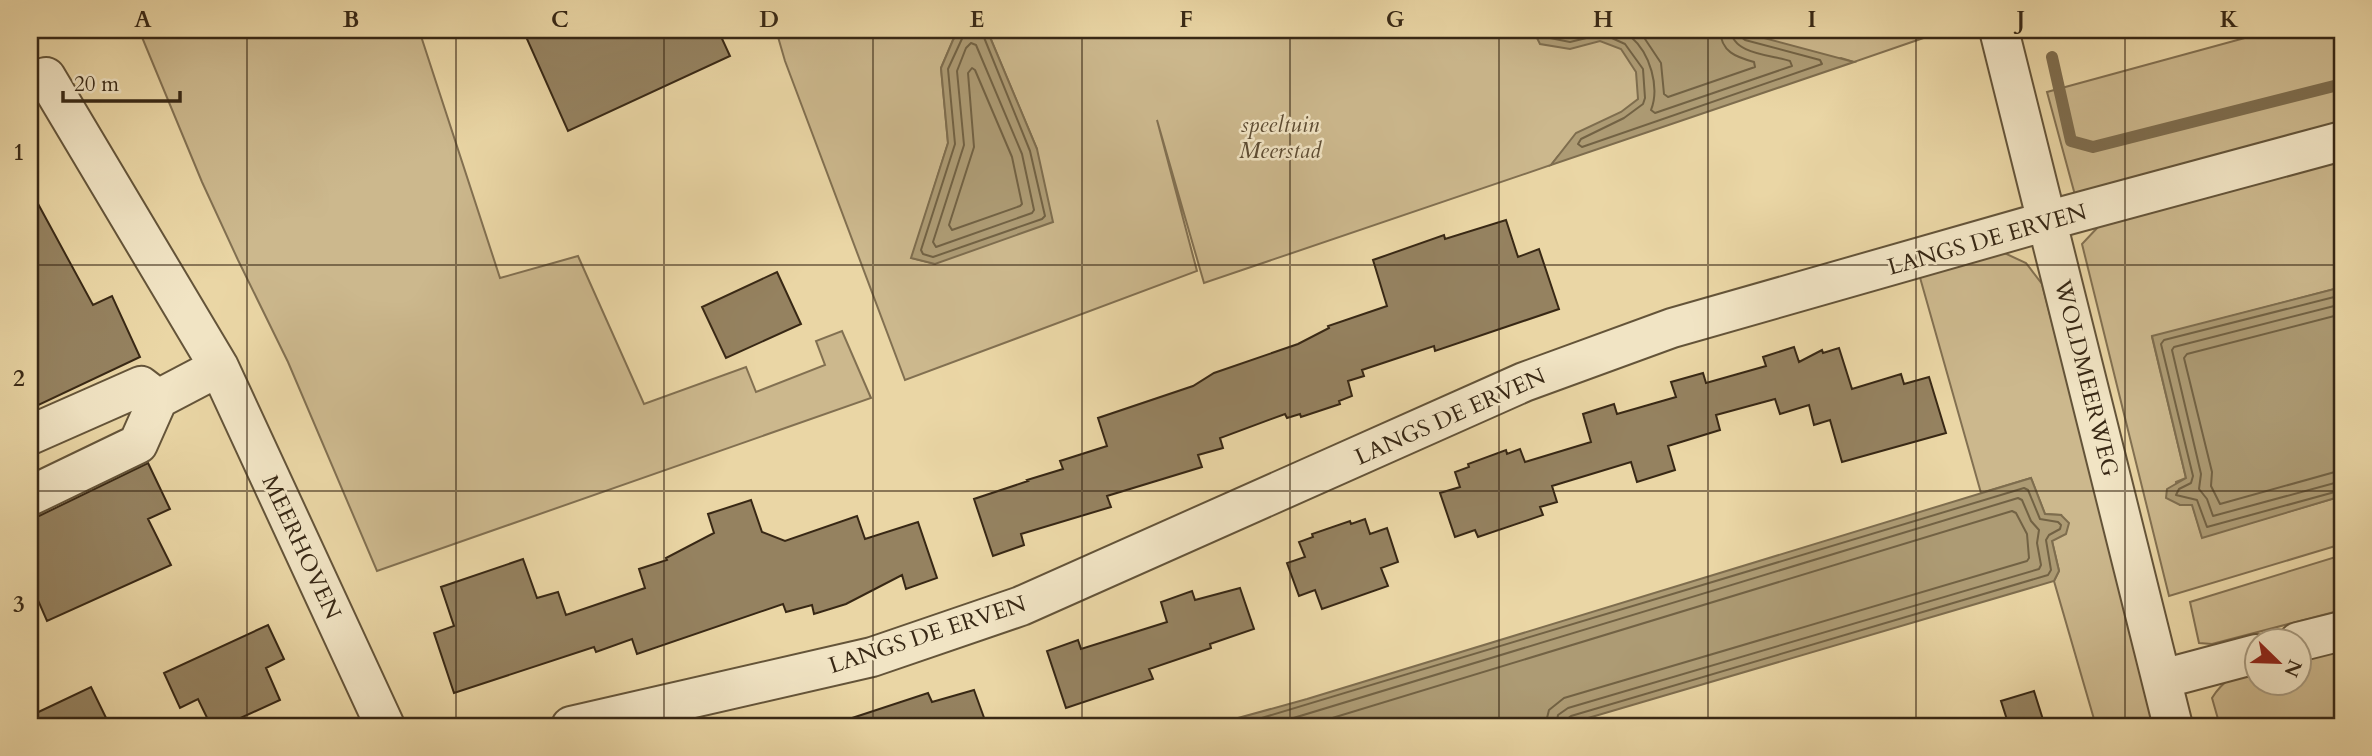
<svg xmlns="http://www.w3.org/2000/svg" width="2372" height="756" viewBox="0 0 2372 756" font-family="Cardo,serif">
  <rect width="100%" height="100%" fill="#ead6a5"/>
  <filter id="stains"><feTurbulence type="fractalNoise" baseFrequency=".00286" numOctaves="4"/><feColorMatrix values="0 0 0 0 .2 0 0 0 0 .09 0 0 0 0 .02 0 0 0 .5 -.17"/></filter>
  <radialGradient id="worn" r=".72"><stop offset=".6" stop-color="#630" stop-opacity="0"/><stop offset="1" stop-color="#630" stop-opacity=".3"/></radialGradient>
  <path fill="#ccb88d" stroke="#827051" stroke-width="2" d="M 139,30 L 419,30 L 500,278 L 578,256 L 644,404 L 746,367 L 756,392 L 825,365 L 816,341 L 842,331 L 871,398 L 377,571 L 288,362 L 238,260 L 202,182 Z
    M 776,30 L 961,30 L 953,40 L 941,68 L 948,143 L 912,258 L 935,264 L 1037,149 L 987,30 L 1934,30 L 1935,34 L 1854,62 L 1841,58 L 1559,155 L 1551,165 L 1204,283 L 1157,120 L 1197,271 L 905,380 L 785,61 Z
    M 2274,30 L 2342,30 L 2342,123 L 2075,195 L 2047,92 Z
    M 2342,155 L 2342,287 L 2152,337 L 2186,478 L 2176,482 L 2180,505 L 2192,504 L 2202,537 L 2342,496 L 2342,544 L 2169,596 L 2082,244 L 2099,226 Z
    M 2000,251 L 2026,263 L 2042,284 L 2156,726 L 2096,726 L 2054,581 L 2059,571 L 2052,541 L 2061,515 L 2045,514 L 2031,478 L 1981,493 L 1919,274 Z
    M 2342,555 L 2342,610 L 2212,644 L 2199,643 L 2190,602 Z
    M 2342,646 L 2342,726 L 2220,726 L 2212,698 C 2223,680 2237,673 2256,668 L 2256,682 L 2298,682 L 2299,657 Z"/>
  <path fill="#ad9b74" stroke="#7e6d4e" stroke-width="2" d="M 961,30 L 987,30 L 1037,149 L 1053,222 L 935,264 L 911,258 L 948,143 L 941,68 L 953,40 Z
    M 1533,30 L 1734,30 L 1854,62 L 1551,165 L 1576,133 L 1621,112 L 1638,99 L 1636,72 L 1621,49 L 1600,41 L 1570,49 L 1540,44 Z
    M 2342,287 L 2342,496 L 2202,538 L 2192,505 L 2180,505 L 2166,498 L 2167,489 L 2186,478 L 2152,336 Z
    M 2031,478 L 2045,514 L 2061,515 L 2069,523 L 2066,534 L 2052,541 L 2059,571 L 2054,581 L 1561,726 L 1209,726 L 1307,699 Z"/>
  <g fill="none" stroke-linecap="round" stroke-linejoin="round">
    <path stroke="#726244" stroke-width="2" d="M 966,30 L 948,69 L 955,144 L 921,250 L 923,254 L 933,257 L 1042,219 L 1045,216 L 1030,151 L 981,30
      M 1539,30 L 1545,37 L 1570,42 L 1603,34 L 1625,44 L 1643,69 L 1645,98 L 1643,104 L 1624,118 L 1581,139 L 1578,144 L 1582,147 L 1822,64 L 1820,60 L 1745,40 L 1740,36 L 1739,30
      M 1615,30 C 1620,32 1626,33 1631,37 C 1650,53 1660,87 1651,110 L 1655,113 L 1792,66 L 1790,61 C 1771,55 1732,54 1731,30
      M 1639,30 L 1661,63 L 1664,94 L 1668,97 L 1755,67 L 1754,62 C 1736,57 1721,52 1720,30
      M 971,43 L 976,45 L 1022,154 L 1034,210 L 1032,213 L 936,247 L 933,242 L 964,145 L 957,71 L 966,48 Z
      M 972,68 L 975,70 L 1012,157 L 1022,204 L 1020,206 L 952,230 L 949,225 L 974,147 L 968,73 Z
      M 2342,295 L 2164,340 L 2161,344 L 2193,476 L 2191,483 L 2179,489 L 2176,495 L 2197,500 L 2207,527 L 2342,490
      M 2342,304 L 2174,347 L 2172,350 L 2201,474 L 2199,489 L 2207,499 L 2213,516 L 2342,481
      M 2342,314 L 2187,354 L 2184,358 L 2212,472 L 2211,486 L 2220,504 L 2342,470
      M 1235,726 L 2024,488 L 2028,490 L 2040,519 L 2058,522 L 2061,525 L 2060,529 L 2049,535 L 2046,540 L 2051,570 L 2048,575 L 1571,716 L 1566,720 L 1565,726
      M 1267,726 L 2018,498 L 2022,500 L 2031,521 L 2039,530 L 2037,543 L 2041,565 L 2039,569 L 1568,708 L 1558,715 L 1556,726
      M 1306,726 L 2012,511 L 2016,513 L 2027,534 L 2029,558 L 2027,561 L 1564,698 L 1549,710 L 1545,726"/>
    <path stroke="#7e6d4e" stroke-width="12" d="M 2052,57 L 2071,141 L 2093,147 L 2342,84"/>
  </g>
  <path fill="#958260" stroke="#382815" stroke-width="2" d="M 523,30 L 718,30 L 730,56 L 568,131 Z
    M 30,189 L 93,305 L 112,296 L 140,357 L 30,409 Z
    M 1506,220 L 1518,257 L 1539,249 L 1559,309 L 1435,351 L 1434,346 L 1362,370 L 1364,376 L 1348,381 L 1352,396 L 1339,401 L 1340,404 L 1301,417 L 1300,414 L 1287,418 L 1285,414 L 1220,438 L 1223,448 L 1198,455 L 1202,467 L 1107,496 L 1111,507 L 1021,534 L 1024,545 L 993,556 L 974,499 L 1028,481 L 1027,480 L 1063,469 L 1060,461 L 1107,446 L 1098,418 L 1193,386 L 1214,373 L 1298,344 L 1329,328 L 1328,326 L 1387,306 L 1373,260 L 1444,235 L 1445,239 Z
    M 777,272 L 801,324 L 726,358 L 702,307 Z
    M 1794,347 L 1799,362 L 1822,350 L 1823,353 L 1839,348 L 1852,389 L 1901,374 L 1904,384 L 1929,377 L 1946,433 L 1842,462 L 1830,420 L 1814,425 L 1809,405 L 1780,414 L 1775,399 L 1716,415 L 1720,430 L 1668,446 L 1675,470 L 1637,482 L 1631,462 L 1552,486 L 1557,502 L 1540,507 L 1543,515 L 1478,537 L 1475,530 L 1455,537 L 1440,493 L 1460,487 L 1455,472 L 1469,467 L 1468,464 L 1506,450 L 1507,454 L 1520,449 L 1525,462 L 1591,442 L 1583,414 L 1614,404 L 1617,414 L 1676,397 L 1671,382 L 1703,373 L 1706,383 L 1766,366 L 1763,357 Z
    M 148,463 L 170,509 L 148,519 L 171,565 L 47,621 L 30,582 L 30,518 L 39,516 Z
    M 751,500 L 762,532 L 785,541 L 857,516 L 865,539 L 918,522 L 937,578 L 906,589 L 902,575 L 846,604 L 814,614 L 812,605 L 786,612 L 783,604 L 637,654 L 632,639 L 596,652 L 594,647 L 454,693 L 434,633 L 454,626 L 441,587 L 523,559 L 537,598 L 558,592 L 566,615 L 645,588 L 639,569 L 667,560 L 666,558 L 714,533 L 708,514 Z
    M 1365,519 L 1370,534 L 1387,528 L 1398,562 L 1381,568 L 1388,586 L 1322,609 L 1315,590 L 1299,596 L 1287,563 L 1305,557 L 1299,542 L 1313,537 L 1312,534 L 1350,521 L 1351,524 Z
    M 1240,588 L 1254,629 L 1210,644 L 1211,648 L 1149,669 L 1153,679 L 1066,708 L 1047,651 L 1078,640 L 1081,649 L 1167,622 L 1161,602 L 1192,591 L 1195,600 Z
    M 268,625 L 284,659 L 266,668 L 280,700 L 223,726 L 211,726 L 198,699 L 180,708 L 164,673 Z
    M 91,687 L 110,726 L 30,726 L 30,716 Z
    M 974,690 L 987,726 L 847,726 L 846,720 L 928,693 L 932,702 Z
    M 2034,691 L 2045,726 L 2009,726 L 2001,701 Z"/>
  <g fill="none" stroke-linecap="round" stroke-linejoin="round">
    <defs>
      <path id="minor" d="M 1999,30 L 2173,726
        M 30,82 L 46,77 L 219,367 L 385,726
        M 30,435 L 141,386 L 158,399
        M 30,496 L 138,444 L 158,399 L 219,367
        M 2298,642 L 2342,631
        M 2162,679 L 2256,654
        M 571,726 L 872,657 L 1021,606 L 1524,382 L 1672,328 L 2068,215 L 2342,141"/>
    </defs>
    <use href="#minor" stroke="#645439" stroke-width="42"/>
    <use href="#minor" stroke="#f1e4c4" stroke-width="38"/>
  </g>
  <path fill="none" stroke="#382815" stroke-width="2" stroke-opacity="0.55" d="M 247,30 L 247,726M 456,30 L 456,726M 664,30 L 664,726M 873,30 L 873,726M 1082,30 L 1082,726M 1290,30 L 1290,726M 1499,30 L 1499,726M 1708,30 L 1708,726M 1916,30 L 1916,726M 2125,30 L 2125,726M 30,265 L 2342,265M 30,491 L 2342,491"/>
  <g text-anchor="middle" stroke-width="5" stroke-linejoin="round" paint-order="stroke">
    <g font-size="23" font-style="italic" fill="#5d4c33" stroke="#f1e4c4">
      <text x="1280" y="132">speeltuin<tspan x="1280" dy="26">Meerstad</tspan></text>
    </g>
    <g font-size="23" fill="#382815" stroke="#f1e4c4">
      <text transform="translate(1987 239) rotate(-16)" y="8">LANGS DE ERVEN</text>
      <text transform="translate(2087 378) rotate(76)" y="8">WOLDMEERWEG</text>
      <text transform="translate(1450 416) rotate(-24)" y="8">LANGS DE ERVEN</text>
      <text transform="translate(302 547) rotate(65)" y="8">MEERHOVEN</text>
      <text transform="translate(927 634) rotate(-18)" y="8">LANGS DE ERVEN</text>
    </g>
  </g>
  <rect width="2372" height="756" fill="none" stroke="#ead6a5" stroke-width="77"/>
  <g transform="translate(2278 662) rotate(113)"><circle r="33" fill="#f1e4c4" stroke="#a7997e" stroke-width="2"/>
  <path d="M0-5L12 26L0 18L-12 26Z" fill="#8f2418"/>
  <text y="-10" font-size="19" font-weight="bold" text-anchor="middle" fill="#382815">N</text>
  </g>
  <path d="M63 91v10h117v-10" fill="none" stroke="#382815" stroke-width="3.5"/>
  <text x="74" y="91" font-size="21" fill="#382815" stroke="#f1e4c4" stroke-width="5" paint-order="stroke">20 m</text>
  <rect x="38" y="38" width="2296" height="680" fill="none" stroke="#382815" stroke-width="2.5"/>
  <g font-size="23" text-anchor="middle" font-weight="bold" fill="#382815">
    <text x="143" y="27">A</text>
    <text x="351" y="27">B</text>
    <text x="560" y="27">C</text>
    <text x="769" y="27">D</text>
    <text x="977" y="27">E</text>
    <text x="1186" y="27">F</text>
    <text x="1395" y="27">G</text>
    <text x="1603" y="27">H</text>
    <text x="1812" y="27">I</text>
    <text x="2021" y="27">J</text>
    <text x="2229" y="27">K</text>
    <text x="19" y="160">1</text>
    <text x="19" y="386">2</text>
    <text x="19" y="612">3</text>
  </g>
  <rect width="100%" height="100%" filter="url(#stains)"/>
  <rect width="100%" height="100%" fill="url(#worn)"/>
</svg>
